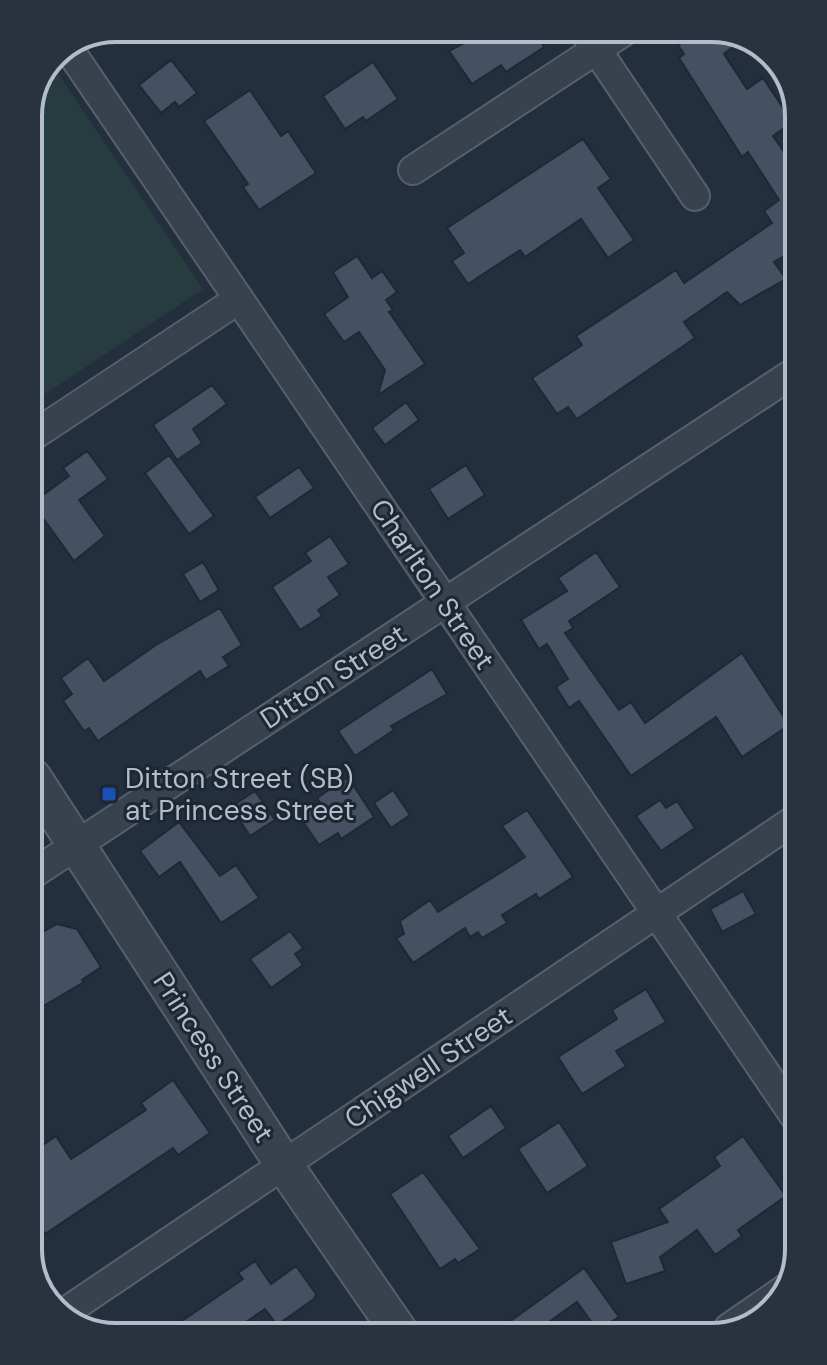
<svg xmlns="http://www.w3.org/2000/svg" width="827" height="1365" viewBox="0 0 827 1365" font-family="'DM Sans',sans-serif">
  <rect width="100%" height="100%" fill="#242f3e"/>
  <path fill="#263c3f" d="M 50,62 L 203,289 L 30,404 L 28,111 Z"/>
  <path fill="#455162" stroke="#1f2835" stroke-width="2" d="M 492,28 L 532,28 L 544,47 L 506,72 L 501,65 L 472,84 L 449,51 Z
    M 703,28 L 717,28 L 744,38 L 724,54 L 747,89 L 763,78 L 790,118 L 790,124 L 773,136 L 791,162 L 791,252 L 774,262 L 786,279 L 740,305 L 727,292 L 684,322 L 695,338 L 577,419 L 568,407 L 557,414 L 532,378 L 582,345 L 576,336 L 676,270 L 684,283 L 772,223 L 764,211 L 779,200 L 748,152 L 742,157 L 679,58 L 684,54 L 678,45 Z
    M 171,60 L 197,93 L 179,107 L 175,102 L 161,113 L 139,85 Z
    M 373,62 L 398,99 L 366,121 L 363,117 L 345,129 L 323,96 Z
    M 250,90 L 281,136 L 288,131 L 316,173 L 259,210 L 243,187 L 248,184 L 204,121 Z
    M 583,139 L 611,179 L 598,188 L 634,240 L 608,258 L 581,219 L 525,257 L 520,250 L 468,284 L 452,261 L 464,253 L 447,228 Z
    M 357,256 L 372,278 L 382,271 L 397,292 L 386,300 L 393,310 L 389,312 L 425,364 L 378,395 L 385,370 L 359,332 L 344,342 L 324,314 L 348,297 L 333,272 Z
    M 212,385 L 227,404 L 193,429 L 202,443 L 177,460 L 153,425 Z
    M 406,402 L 419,420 L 385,445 L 372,428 Z
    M 87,451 L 108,479 L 79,500 L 105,536 L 74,561 L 32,503 L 69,476 L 63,468 Z
    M 169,455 L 214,516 L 189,534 L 145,473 Z
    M 466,465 L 485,495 L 448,519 L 429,489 Z
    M 299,467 L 314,488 L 270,518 L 255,497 Z
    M 330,536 L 349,564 L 328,577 L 340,595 L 318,610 L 322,616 L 300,630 L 272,587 L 311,561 L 305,553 Z
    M 596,552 L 620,587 L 569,621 L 573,628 L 565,633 L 619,710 L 631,702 L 645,723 L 742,653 L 789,725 L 742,757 L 716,717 L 631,776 L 579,701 L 569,708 L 556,687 L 568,679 L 547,644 L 539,649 L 521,620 L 567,591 L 558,578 Z
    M 203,562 L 219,590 L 200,602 L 183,574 Z
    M 220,608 L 242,645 L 223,657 L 229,666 L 206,680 L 200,671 L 98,741 L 89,728 L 84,731 L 63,701 L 72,694 L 61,678 L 88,658 L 104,681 L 156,645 Z
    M 432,669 L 447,694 L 391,726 L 394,730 L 355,756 L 338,731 Z
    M 348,777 L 374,817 L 341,839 L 338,833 L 319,845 L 299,816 L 320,802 L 317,798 Z
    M 393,790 L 410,815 L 391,828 L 374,803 Z
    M 255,791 L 275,820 L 250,836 L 231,807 Z
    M 660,800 L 666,808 L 677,801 L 695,828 L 661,851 L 636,816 Z
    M 527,810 L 573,877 L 539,899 L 536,894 L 502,915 L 507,923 L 482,938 L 478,932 L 470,937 L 465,928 L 413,963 L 396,938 L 404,934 L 400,921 L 430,900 L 438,912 L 525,857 L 502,826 Z
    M 179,822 L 220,876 L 236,865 L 259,898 L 221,923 L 180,862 L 159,877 L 140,851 Z
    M 743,891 L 756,914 L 722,932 L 710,909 Z
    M 57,924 L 77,929 L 101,967 L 82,980 L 84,982 L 35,1011 L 34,937 Z
    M 290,931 L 303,948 L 295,954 L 303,965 L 271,988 L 250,959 Z
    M 646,989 L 666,1022 L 616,1051 L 626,1066 L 582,1094 L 558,1057 L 617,1019 L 612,1010 Z
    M 173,1080 L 210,1133 L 178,1155 L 173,1148 L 45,1234 L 36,1220 L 36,1150 L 56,1136 L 71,1159 L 146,1110 L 141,1103 Z
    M 491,1106 L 506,1128 L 463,1158 L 448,1136 Z
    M 559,1122 L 588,1166 L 547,1193 L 518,1149 Z
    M 743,1136 L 786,1196 L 738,1230 L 742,1236 L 715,1255 L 697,1230 L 660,1257 L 665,1271 L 626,1284 L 611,1242 L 668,1222 L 659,1209 L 720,1166 L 714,1157 Z
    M 423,1172 L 480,1249 L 458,1263 L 455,1259 L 440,1269 L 390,1194 Z
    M 255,1261 L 271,1284 L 296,1266 L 316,1294 L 314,1299 L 277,1325 L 265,1309 L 227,1335 L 160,1336 L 243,1279 L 238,1273 Z
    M 584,1268 L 619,1317 L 597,1330 L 577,1302 L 536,1331 L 495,1332 Z"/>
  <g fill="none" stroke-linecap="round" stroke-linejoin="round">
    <defs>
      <path id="minor" d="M 582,28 L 695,196
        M 68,48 L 798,1121
        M 413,170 L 629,28
        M 31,437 L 239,299
        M 34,873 L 792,374
        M 61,1315 L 796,819
        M 729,1328 L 787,1288"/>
      <path id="tertiary" d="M 33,778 L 284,1165 L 400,1333"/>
    </defs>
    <use href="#minor" stroke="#565f6c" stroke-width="32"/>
    <use href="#tertiary" stroke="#565f6c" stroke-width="40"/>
    <use href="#minor" stroke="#38414e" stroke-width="28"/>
    <use href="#tertiary" stroke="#38414e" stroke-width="36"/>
  </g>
  <rect fill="#1a4fb4" stroke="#1d2633" stroke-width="3" x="101" y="786" width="16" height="16" rx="4"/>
  <g text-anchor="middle" stroke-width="6" stroke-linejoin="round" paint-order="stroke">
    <g font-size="28" fill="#b4bcc9" stroke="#1d2633">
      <text transform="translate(433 584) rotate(56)" y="10">Charlton Street</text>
      <text transform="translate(333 676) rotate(-33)" y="10">Ditton Street</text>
      <text transform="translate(214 1057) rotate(57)" y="10">Princess Street</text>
      <text transform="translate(428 1067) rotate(-34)" y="10">Chigwell Street</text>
    </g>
    <g font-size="28" fill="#b4bcc9" stroke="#1d2633" text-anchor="start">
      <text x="125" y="788">Ditton Street (SB)<tspan x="125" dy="32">at Princess Street</tspan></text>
    </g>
  </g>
  <path d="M0 0H827V1365H0ZM116 42H711A74 74 0 0 1 785 116V1249A74 74 0 0 1 711 1323H116A74 74 0 0 1 42 1249V116A74 74 0 0 1 116 42Z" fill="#29323f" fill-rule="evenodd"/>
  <path fill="none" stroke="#b4bcc9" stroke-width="4" d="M116 42H711A74 74 0 0 1 785 116V1249A74 74 0 0 1 711 1323H116A74 74 0 0 1 42 1249V116A74 74 0 0 1 116 42Z"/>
</svg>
